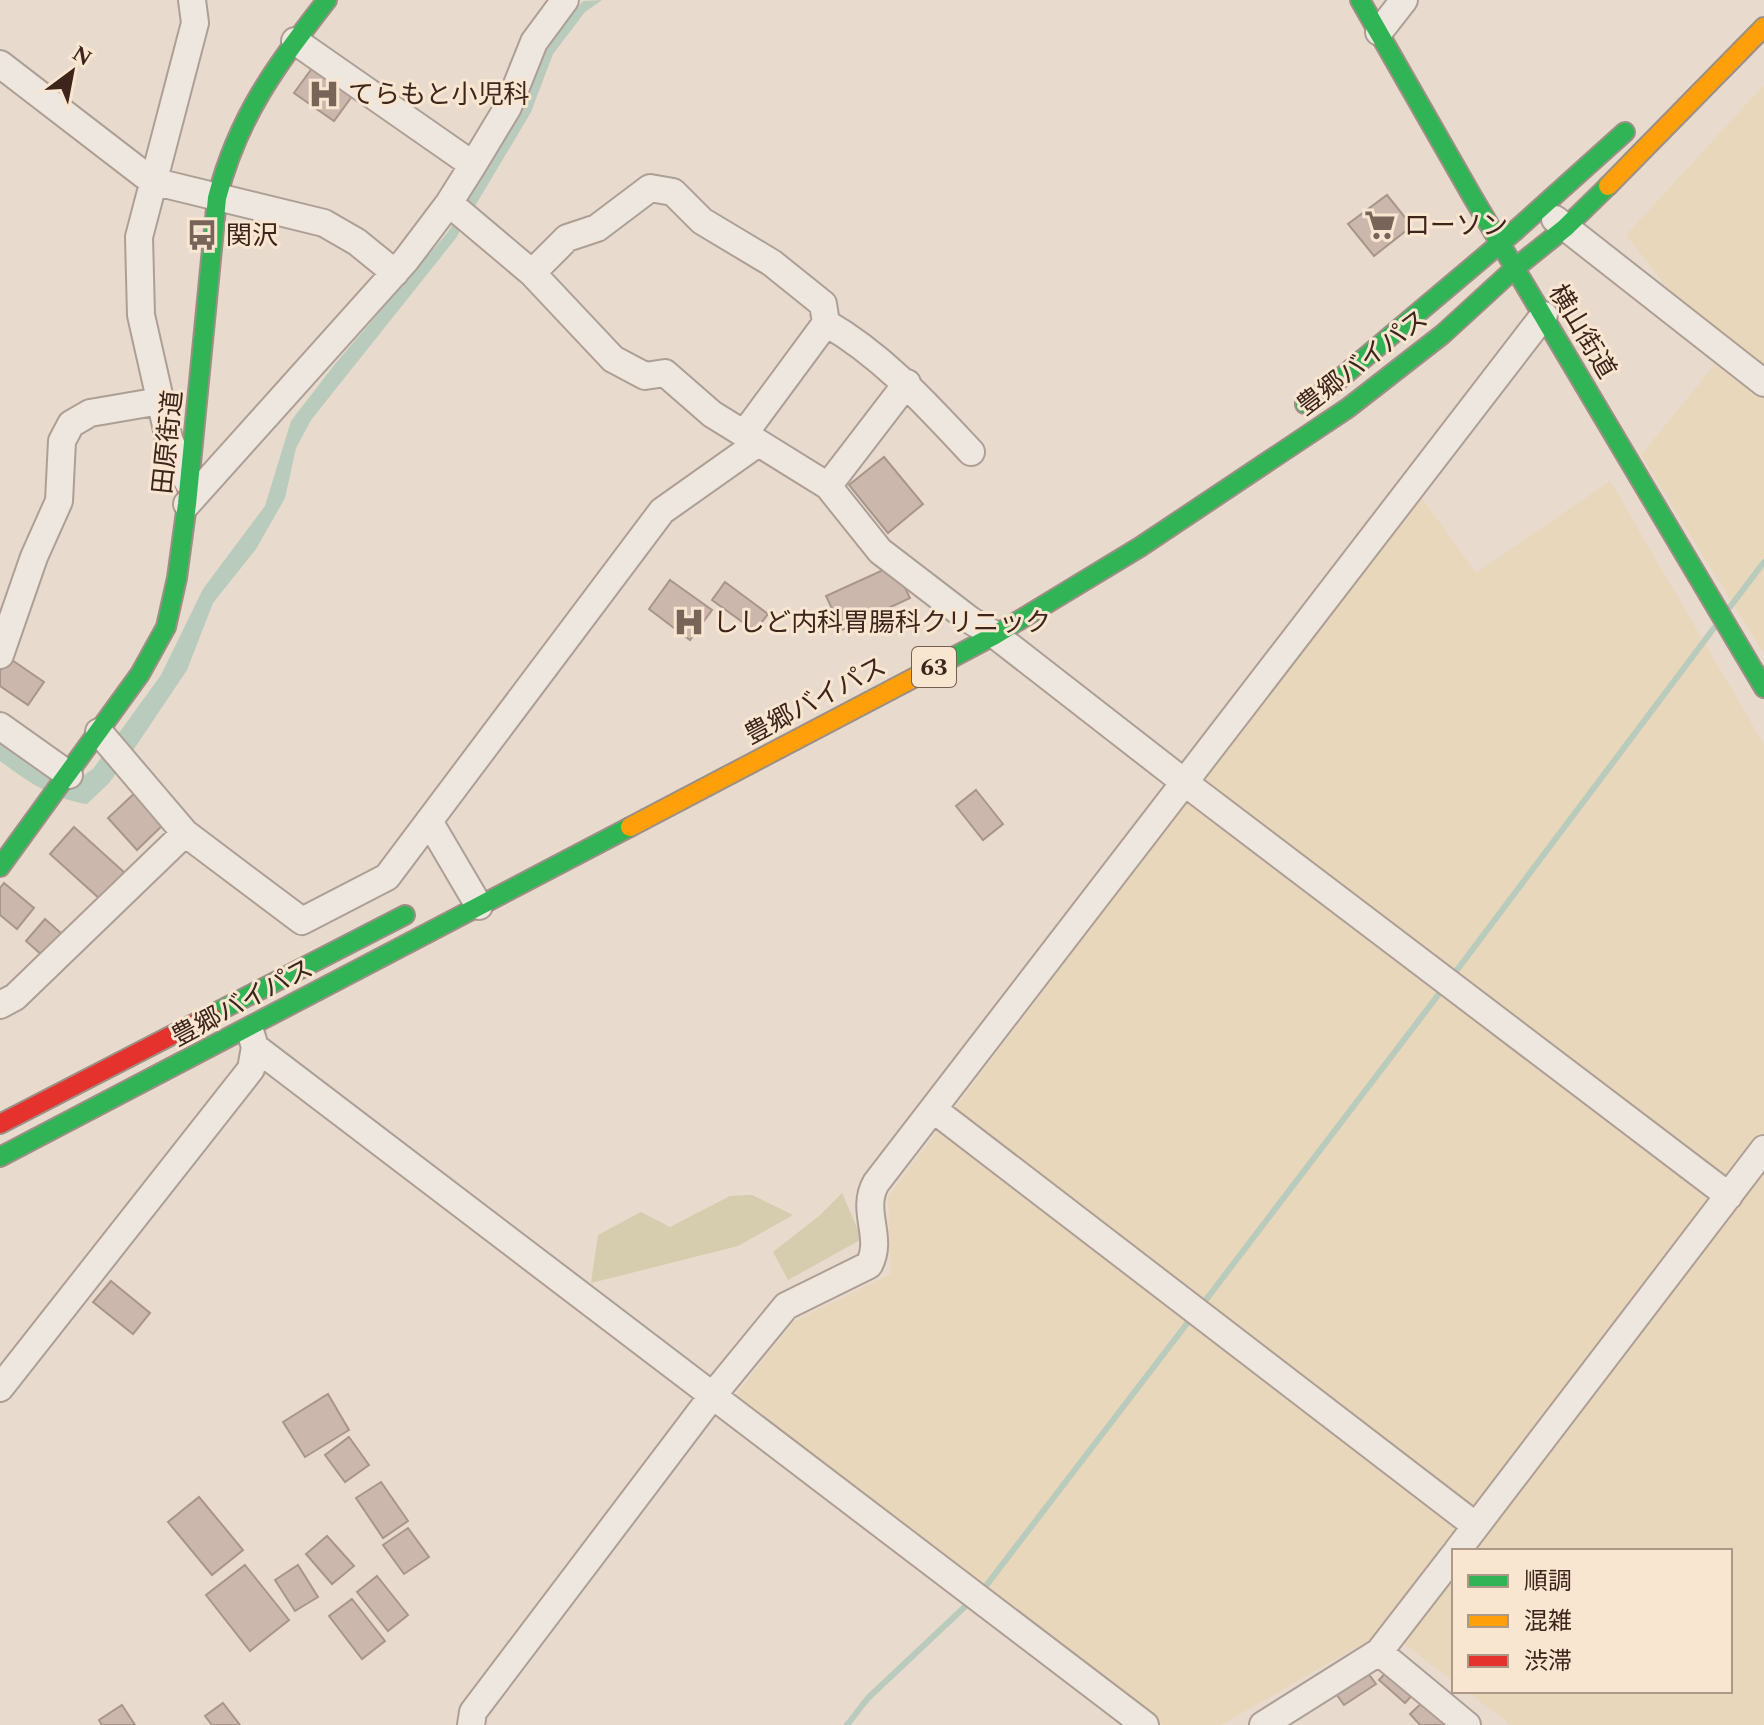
<svg xmlns="http://www.w3.org/2000/svg" width="1764" height="1725" viewBox="0 0 1764 1725" font-family="Spectral,'Noto Sans JP',serif">
  <rect width="100%" height="100%" fill="#e8dacc"/>
  <path fill="#e9d7bb" d="M 1764,85 L 1764,654 L 1641,455 L 1721,357 L 1626,235 Z
    M 1610,481 L 1764,745 L 1764,1725 L 1511,1725 L 1466,1691 L 1730,1691 L 1730,1551 L 1454,1551 L 1454,1682 L 1386,1630 L 1221,1725 L 1163,1725 L 730,1403 L 793,1322 L 891,1274 L 888,1197 L 1418,493 L 1476,573 Z"/>
  <path fill="#d5cdad" d="M 842,1193 L 862,1239 L 788,1280 L 773,1252 L 819,1216 Z
    M 752,1195 L 793,1215 L 738,1246 L 591,1283 L 598,1235 L 641,1212 L 670,1227 L 730,1196 Z"/>
  <path fill="#b8cbbc" d="M 602,0 L 585,12 L 553,54 L 531,112 L 456,238 L 311,420 L 296,448 L 285,498 L 256,549 L 213,603 L 187,670 L 132,752 L 109,783 L 87,804 C 53,799 28,782 0,761 L 0,743 L 42,774 L 77,780 L 93,769 L 161,675 L 203,589 L 265,506 L 291,421 L 335,364 L 448,232 L 524,107 L 545,48 L 583,1 Z"/>
  <g fill="none" stroke-linecap="round" stroke-linejoin="round">
    <path stroke="#b8cbbc" stroke-width="6" d="M 1730,607 L 1764,562
      M 1451,978 L 1714,628
      M 1202,1305 L 1445,986
      M 982,1591 L 1192,1317
      M 847,1725 L 868,1698 L 971,1601"/>
  </g>
  <path fill="#ccb7ac" stroke="#a8958b" stroke-width="2" d="M 313,67 L 353,95 L 334,121 L 294,93 Z
    M 1387,195 L 1412,226 L 1374,256 L 1348,224 Z
    M 884,457 L 923,504 L 888,533 L 849,485 Z
    M 894,565 L 910,598 L 842,630 L 826,596 Z
    M 670,580 L 712,610 L 690,640 L 649,609 Z
    M 725,582 L 768,614 L 755,631 L 712,600 Z
    M 9,658 L 44,682 L 28,705 L 0,686 L 0,671 Z
    M 976,790 L 1003,824 L 983,840 L 956,806 Z
    M 137,791 L 166,822 L 137,850 L 108,818 Z
    M 74,827 L 125,873 L 101,900 L 50,854 Z
    M 4,883 L 34,908 L 17,929 L 0,915 L 0,888 Z
    M 45,919 L 62,934 L 43,956 L 26,941 Z
    M 111,1281 L 150,1313 L 133,1334 L 93,1302 Z
    M 328,1394 L 349,1430 L 305,1457 L 283,1422 Z
    M 349,1437 L 369,1465 L 345,1482 L 325,1455 Z
    M 381,1482 L 408,1521 L 383,1538 L 356,1498 Z
    M 199,1497 L 243,1550 L 212,1575 L 168,1522 Z
    M 408,1528 L 429,1557 L 404,1574 L 383,1545 Z
    M 327,1536 L 354,1566 L 332,1584 L 306,1554 Z
    M 245,1565 L 289,1620 L 250,1651 L 206,1595 Z
    M 298,1565 L 318,1597 L 295,1611 L 275,1580 Z
    M 377,1576 L 408,1615 L 388,1631 L 357,1592 Z
    M 352,1599 L 385,1641 L 362,1659 L 329,1616 Z
    M 1390,1668 L 1416,1691 L 1405,1703 L 1379,1680 Z
    M 1365,1669 L 1376,1684 L 1344,1705 L 1334,1691 Z
    M 1427,1698 L 1453,1725 L 1420,1725 L 1410,1714 Z
    M 223,1703 L 240,1725 L 212,1725 L 205,1716 Z
    M 122,1705 L 135,1725 L 102,1725 L 99,1720 Z"/>
  <g fill="none" stroke-linecap="round" stroke-linejoin="round">
    <defs>
      <path id="street" d="M 1379,32 L 1404,0
        M 295,41 L 473,165
        M 0,64 L 152,181 L 324,223 L 357,242 L 395,273
        M 449,203 L 532,273 L 613,359 L 645,376 L 665,373 L 712,414 L 828,486 L 880,551 L 970,620 L 995,635 L 1184,782 L 1729,1196
        M 1555,219 L 1764,383
        M 532,273 L 567,238 L 597,228 L 650,188 L 673,192 L 702,221 L 772,263 L 823,304 L 826,323 C 883,356 926,404 971,452
        M 744,434 L 826,323
        M 188,482 L 169,439 L 141,315 L 139,237 L 195,23 L 192,0
        M 828,486 L 907,383
        M 187,504 L 406,260 L 449,203 L 473,165 L 508,107 L 534,42 L 565,0
        M 0,655 L 34,557 L 59,501 L 62,441 L 71,424 L 90,413 L 160,401
        M 0,726 L 69,775
        M 99,732 L 185,833 L 302,921 L 387,877 L 662,511 L 758,443
        M 429,821 L 479,906
        M 0,1005 L 15,997 L 185,833
        M 255,1047 L 1145,1725
        M 933,1109 L 1476,1526
        M 0,1388 L 251,1069 L 255,1047 L 251,1034
        M 1457,1551 L 1764,1149
        M 1379,1652 L 1467,1725
        M 471,1725 L 473,1712 L 713,1395 L 786,1306 L 869,1265 C 884,1237 860,1211 876,1183 L 1544,315
        M 1263,1725 L 1379,1652 L 1454,1555"/>
      <path id="fast" d="M 1360,0 L 1472,196 L 1764,688
        M 1305,404 L 1330,387 L 1516,230 L 1625,132
        M 944,662 L 995,635 L 1140,547 L 1348,408 L 1443,334 L 1515,268 L 1565,228 L 1608,186
        M 0,867 L 140,674 L 166,627 L 177,578 L 187,504 L 217,198 C 238,116 276,66 327,0
        M 211,1015 L 405,915
        M 0,1157 L 630,827"/>
      <path id="slow" d="M 1608,186 L 1764,27
        M 630,827 L 944,662"/>
      <path id="jam" d="M 0,1124 L 211,1015"/>
    </defs>
    <use href="#street" stroke="#ad9f96" stroke-width="30"/>
    <use href="#fast" stroke="#9c8f85" stroke-width="22"/>
    <use href="#slow" stroke="#9c8f85" stroke-width="22"/>
    <use href="#jam" stroke="#9c8f85" stroke-width="22"/>
    <use href="#street" stroke="#eee7df" stroke-width="26"/>
    <use href="#fast" stroke="#30b455" stroke-width="18"/>
    <use href="#slow" stroke="#ff9f0a" stroke-width="18"/>
    <use href="#jam" stroke="#e5322d" stroke-width="18"/>
  </g>
  <defs>
    <symbol id="hospital-bare" viewBox="-9 -9 18 18"><path d="M-5-5h3v3.5h4V-5h3V5h-3V1.5h-4V5h-3Z" fill="#79645a" stroke="#f9e6d1" stroke-width="2.5" paint-order="stroke"/></symbol>
    <symbol id="supermarket-bare" viewBox="-9 -9 18 18"><path d="M-6-5.5h2.5l.6 2H6L4.5 2H-2.5L-4.4-4H-6ZM-1.5 3.2a1.3 1.3 0 1 0 .1 0ZM3 3.2a1.3 1.3 0 1 0 .1 0Z" fill="#79645a" stroke="#f9e6d1" stroke-width="2.5" paint-order="stroke"/></symbol>
    <symbol id="bus-bare" viewBox="-9 -9 18 18"><path d="M-5-6H5V4H4V6H2V4H-2V6H-4V4H-5ZM-3.5-4V0h7V-4ZM-3.5 1.2v1.5H-2V1.2ZM2 1.2v1.5H3.5V1.2Z" fill="#79645a" stroke="#f9e6d1" stroke-width="2.5" paint-order="stroke"/></symbol>
  </defs>
  <g fill-rule="evenodd">
    <use href="#hospital-bare" x="302" y="72" width="44" height="44"/>
    <use href="#supermarket-bare" x="1358" y="203" width="44" height="44"/>
    <use href="#bus-bare" x="180" y="213" width="44" height="44"/>
    <use href="#hospital-bare" x="667" y="600" width="44" height="44"/>
  </g>
  <g text-anchor="middle" stroke-width="6" stroke-linejoin="round" paint-order="stroke">
    <rect fill="#f9e6d1" stroke="#755f52" stroke-width="2" x="912" y="647" width="44" height="40" rx="6"/>
    <g font-size="24" font-weight="bold" fill="#3d251c">
      <text x="934" y="675">63</text>
    </g>
    <g font-size="26" fill="#3d251c" stroke="#f9e6d1" text-anchor="start">
      <text x="348" y="103">てらもと小児科</text>
      <text x="1404" y="234">ローソン</text>
      <text x="226" y="244">関沢</text>
      <text x="713" y="631">ししど内科胃腸科クリニック</text>
    </g>
    <g font-size="26" fill="#3d251c" stroke="#f9e6d1">
      <text transform="translate(1583 331) rotate(59)" y="9">横山街道</text>
      <text transform="translate(1362 362) rotate(-37)" y="9">豊郷バイパス</text>
      <text transform="translate(167 442) rotate(-84)" y="9">田原街道</text>
      <text transform="translate(815 700) rotate(-28)" y="9">豊郷バイパス</text>
      <text transform="translate(242 1002) rotate(-28)" y="9">豊郷バイパス</text>
    </g>
  </g>
  <rect x="1452" y="1549" width="280" height="144" fill="#f9e6d1" stroke="#ae9989" stroke-width="2"/>
  <rect x="1468" y="1575" width="40" height="12" fill="#30b455" stroke="#ae9989" stroke-width="2"/>
  <text x="1524" y="1589" font-size="24" fill="#3d251c">順調</text>
  <rect x="1468" y="1615" width="40" height="12" fill="#ff9f0a" stroke="#ae9989" stroke-width="2"/>
  <text x="1524" y="1629" font-size="24" fill="#3d251c">混雑</text>
  <rect x="1468" y="1655" width="40" height="12" fill="#e5322d" stroke="#ae9989" stroke-width="2"/>
  <text x="1524" y="1669" font-size="24" fill="#3d251c">渋滞</text>
  <g transform="translate(72 72) rotate(32)" stroke="#f9e6d1" stroke-width="6" paint-order="stroke">
  <path d="M0-6L14 30L0 20L-14 30Z" fill="#3d251c"/>
  <text y="-12" font-size="22" font-weight="bold" text-anchor="middle" fill="#3d251c">N</text>
  </g>
</svg>
